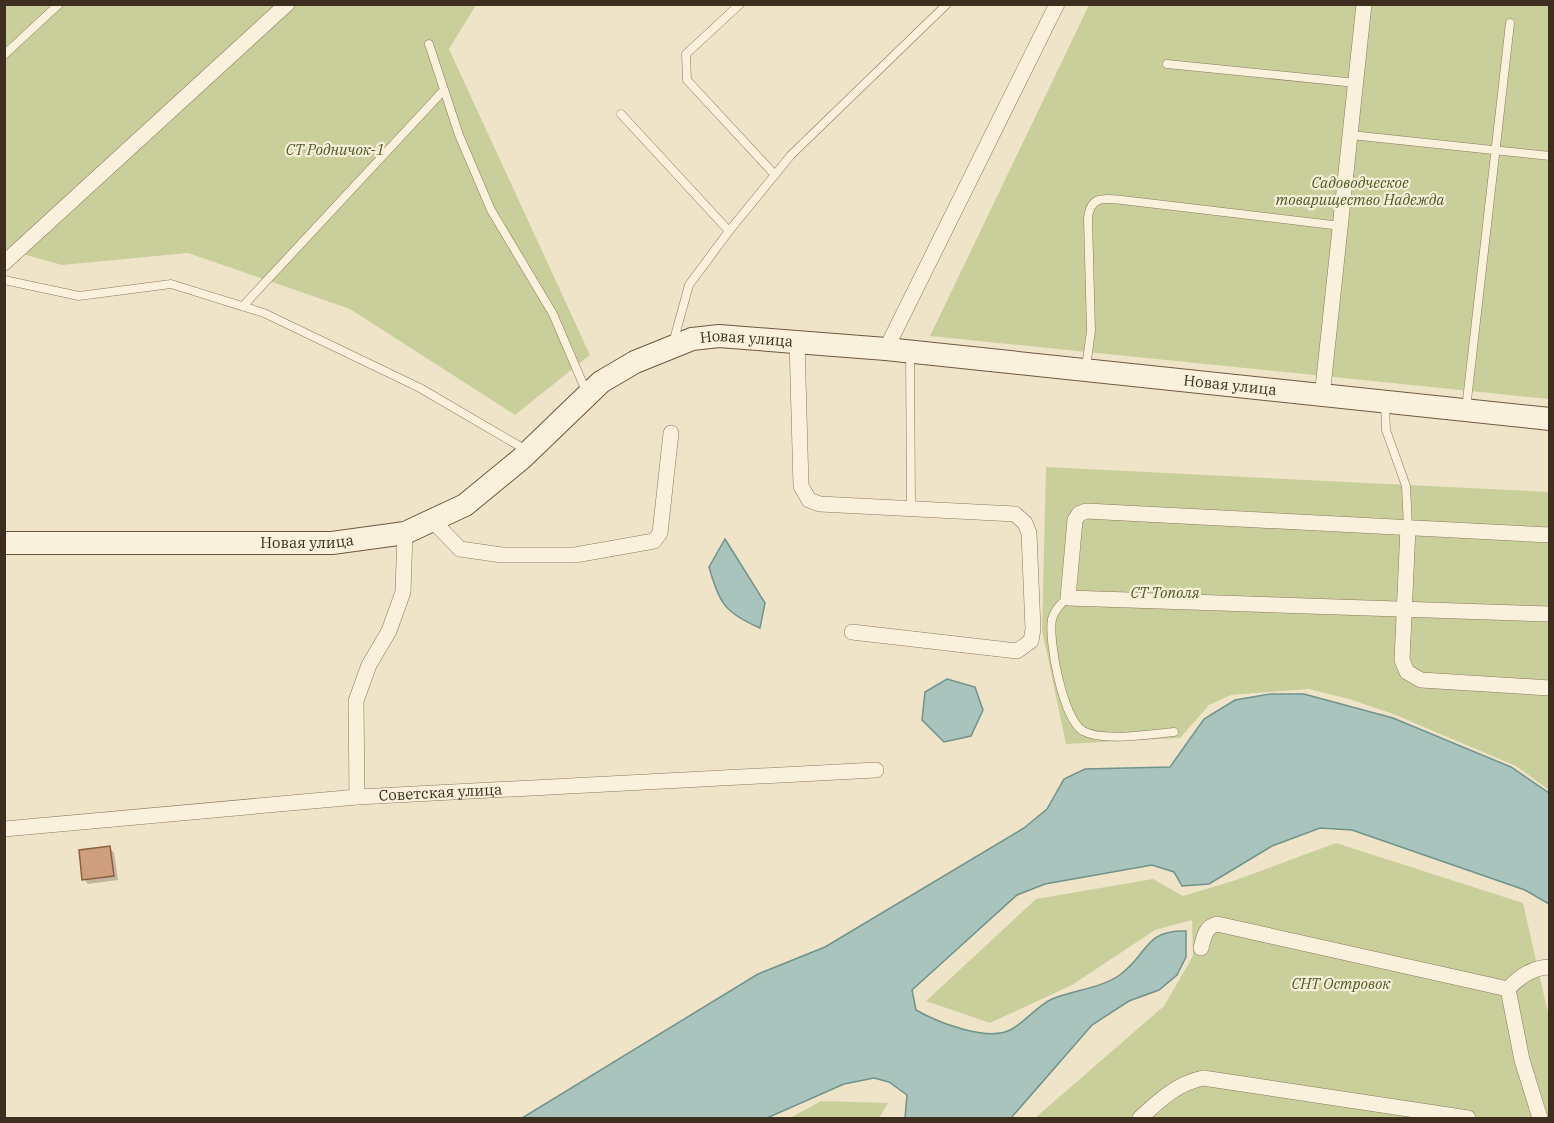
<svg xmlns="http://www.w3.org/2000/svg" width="1554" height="1123" viewBox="0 0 1554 1123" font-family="'IBM Plex Serif',serif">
  <rect width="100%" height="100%" fill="#f0e4c8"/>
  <path fill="#c9cf9b" d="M 4,5 L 476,5 L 449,49 L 590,355 L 515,415 L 350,309 L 188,253 L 62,265 L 5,249 Z
    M 1089,5 L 1549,5 L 1549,399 L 930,336 Z
    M 1046,467 L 1549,492 L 1549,790 L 1516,766 L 1393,714 L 1349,699 L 1309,689 L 1231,695 L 1209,705 L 1180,738 L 1066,744 L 1042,630 Z
    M 1336,843 L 1523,903 L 1549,1017 L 1549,1118 L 1035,1118 L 1164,1006 L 1193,956 L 1192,920 L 1155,930 L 1072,985 L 990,1023 L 926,1001 L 1036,899 L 1153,879 L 1183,896 L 1236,880 Z
    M 821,1101 L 888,1103 L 879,1118 L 790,1118 Z"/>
  <path fill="#a9c4bc" stroke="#6f938a" stroke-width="1.5" d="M 725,539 L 765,603 L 760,628 C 725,613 719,603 709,567 Z
    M 947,679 L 975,687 L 983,710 L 971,736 L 944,742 L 922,720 L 925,692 Z
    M 1270,694 L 1304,694 L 1393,718 L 1511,767 L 1549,793 L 1549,904 L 1525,890 L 1352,830 L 1320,828 L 1272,846 L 1209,884 L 1182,886 L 1174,872 L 1152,865 L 1045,884 L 1017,895 L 912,990 L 916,1010 C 937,1022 989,1043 1012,1029 C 1026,1021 1037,1006 1052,999 C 1073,990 1103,988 1121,974 C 1149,953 1144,930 1186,931 L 1186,957 L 1177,975 L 1159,990 L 1129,1001 L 1092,1025 L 1011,1118 L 905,1118 L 907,1095 L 889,1082 L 874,1078 L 844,1084 L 767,1118 L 522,1118 L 758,974 L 825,947 L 1024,828 L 1047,809 L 1064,779 L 1085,769 L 1170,767 L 1204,719 L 1235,700 Z"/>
  <path fill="#0003" d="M 110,848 L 114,853 L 118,880 L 88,884 L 84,879 Z"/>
  <path fill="#cf9f7d" stroke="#8d5f41" stroke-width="1.5" d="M 110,846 L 114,876 L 82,880 L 79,850 Z"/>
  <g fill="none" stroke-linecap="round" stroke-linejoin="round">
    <defs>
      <path id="lane" d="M 740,4 L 686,54 L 687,80 L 775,175
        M 429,44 L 459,135 L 491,210 L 553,314 L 586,391
        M 4,55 L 59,4
        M 1167,64 L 1356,83
        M 621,114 L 729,231
        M 1351,135 L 1550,156
        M 4,280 L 79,296 L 171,284 L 264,313 L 420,388 L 526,450
        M 243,306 L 444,90
        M 673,343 L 689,285 L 729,231 L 791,155 L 947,4
        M 910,353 L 911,507
        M 1086,367 L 1091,331 L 1088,219 C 1090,196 1103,198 1122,200 L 1341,226
        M 1385,404 L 1386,430 L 1406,486 L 1408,528
        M 1466,409 L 1510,23
        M 1068,598 C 1061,604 1055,609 1052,619 C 1048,641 1063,719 1083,731 C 1103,742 1151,734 1174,732"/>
      <g id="street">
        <path d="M 4,263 L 287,4"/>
        <path d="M 797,341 L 801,486 L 809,500 L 820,504 L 1015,514 L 1025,523 L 1029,533 L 1033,629 L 1031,641 L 1017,651 L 852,632"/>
        <path d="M 886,349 L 1057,4"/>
        <path d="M 1322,397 L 1364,4"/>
        <path d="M 434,522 L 460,549 L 502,555 L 575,555 L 654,541 L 660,533 L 671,433"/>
        <path d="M 1408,528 L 1402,660 L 1407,672 L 1421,680 L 1550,688"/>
        <path d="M 1550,535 L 1086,511 L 1079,514 L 1075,520 L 1068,598 L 1550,614"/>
        <path d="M 357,797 L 356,701 L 369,665 L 389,631 L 403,592 L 405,533"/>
        <path id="s1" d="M 4,829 L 357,797 L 876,770"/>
        <path d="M 1201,948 C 1204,937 1205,927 1217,924 L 1508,989"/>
        <path d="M 1140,1118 C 1160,1100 1176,1084 1203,1078 L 1468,1118"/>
        <path d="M 1540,1118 L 1522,1060 L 1508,989 C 1518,978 1533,967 1550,967"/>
      </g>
      <g id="secondary">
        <path id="s2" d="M 4,543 L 332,543 L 405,533 L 465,505 L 521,459 L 601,382 L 635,362 L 692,339 L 719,336 L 886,349 L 1550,419"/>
      </g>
    </defs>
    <use href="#lane" stroke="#8d765c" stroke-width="9"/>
    <use href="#street" stroke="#8d765c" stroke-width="16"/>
    <use href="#secondary" stroke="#6f573f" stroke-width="24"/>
    <use href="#lane" stroke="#faf1dc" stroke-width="8"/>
    <use href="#street" stroke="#faf1dc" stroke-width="15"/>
    <use href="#secondary" stroke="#faf1dc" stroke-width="22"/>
  </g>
  <g text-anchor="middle" stroke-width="4.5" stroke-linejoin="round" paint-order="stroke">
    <g font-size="15" font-style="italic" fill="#4d5a26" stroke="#f7eed8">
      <text x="335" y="155">СТ Родничок-1</text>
      <text x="1360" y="188">Садоводческое<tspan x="1360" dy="17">товарищество Надежда</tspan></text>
      <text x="1165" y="598">СТ Тополя</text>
      <text x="1341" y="989">СНТ Островок</text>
    </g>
    <g font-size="15" fill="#3d2e20" stroke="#f7eed8">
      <text dy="5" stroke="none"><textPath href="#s2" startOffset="807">Новая улица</textPath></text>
      <text dy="5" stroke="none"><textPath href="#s2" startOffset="1293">Новая улица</textPath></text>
      <text dy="5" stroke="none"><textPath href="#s2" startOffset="303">Новая улица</textPath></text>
      <text dy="5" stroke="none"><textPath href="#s1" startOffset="438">Советская улица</textPath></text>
    </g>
  </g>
  <rect width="1554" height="1123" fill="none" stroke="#3d2e20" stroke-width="12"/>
</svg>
